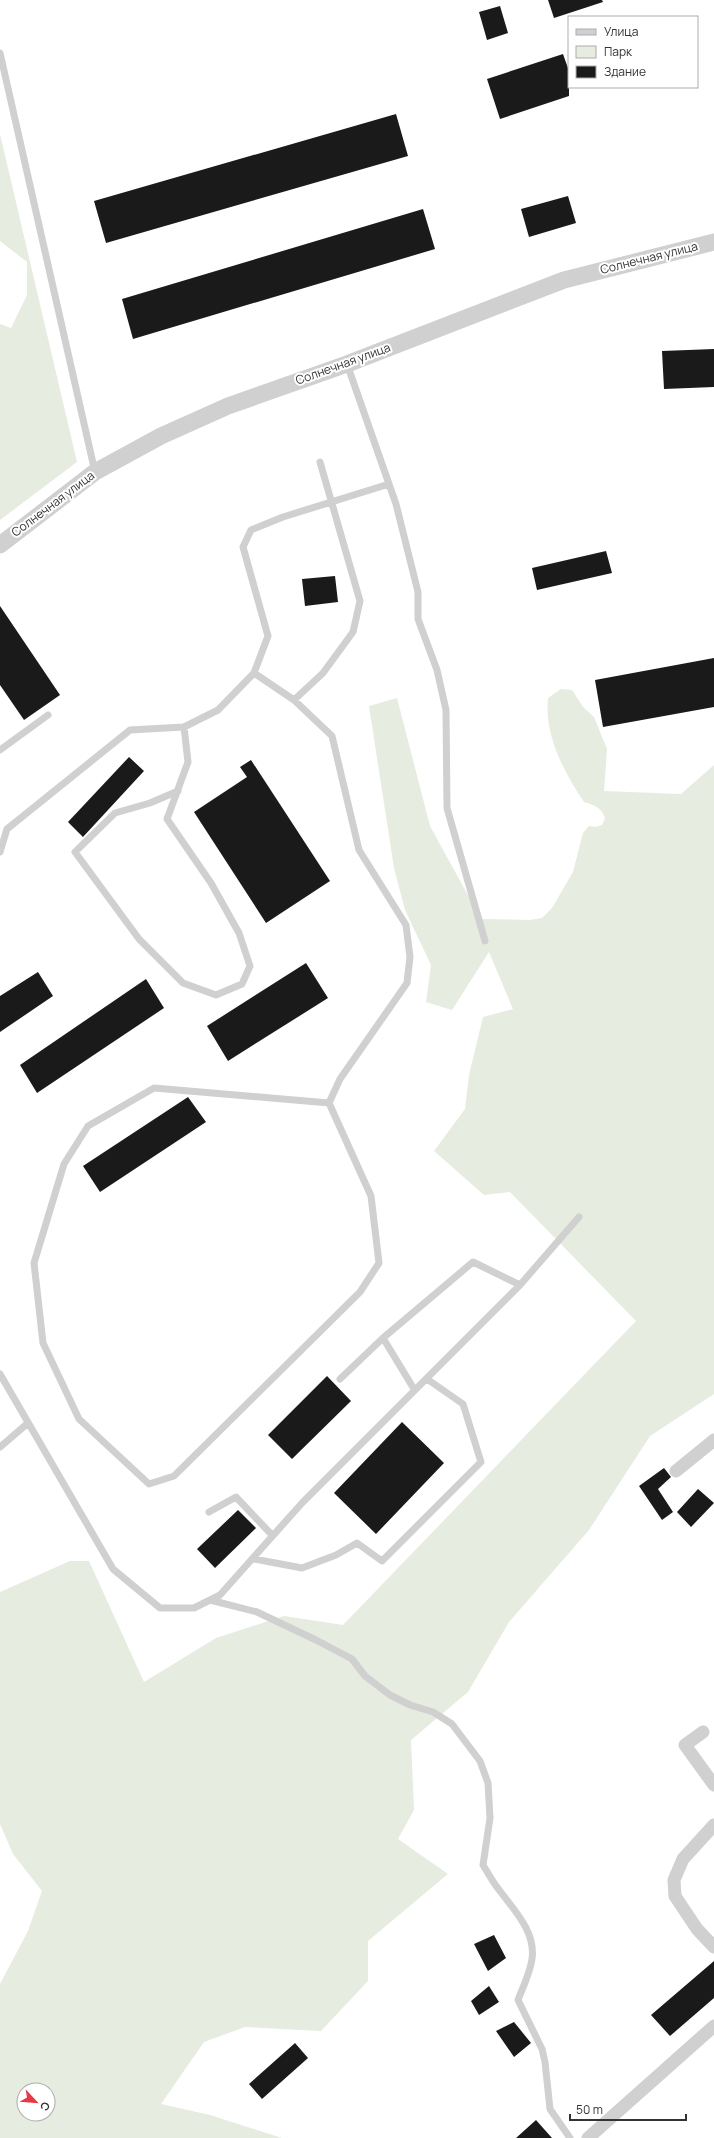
<svg xmlns="http://www.w3.org/2000/svg" width="714" height="2138" viewBox="0 0 714 2138" font-family="Manrope,sans-serif">
  <rect width="100%" height="100%" fill="#fff"/>
  <path fill="#e6ecdf" fill-rule="evenodd" d="M 0,134 L 77,462 L 0,520 L 0,324 L 11,328 L 27,295 L 27,262 L 0,241 Z
    M 561,689 L 572,690 L 583,707 L 594,717 L 607,749 L 604,791 L 681,794 L 714,765 L 714,1394 L 650,1436 L 589,1530 L 509,1622 L 468,1692 L 411,1740 L 414,1810 L 398,1839 L 448,1874 L 368,1941 L 368,1981 L 321,2031 L 245,2027 L 204,2042 L 161,2104 L 210,2115 L 282,2138 L 0,2138 L 0,1984 L 28,1931 L 42,1891 L 13,1854 L 0,1824 L 0,1592 L 70,1561 L 89,1561 L 144,1682 L 216,1638 L 284,1616 L 343,1625 L 636,1321 L 510,1192 L 484,1195 L 434,1151 L 465,1109 L 469,1075 L 483,1017 L 513,1009 L 489,952 L 452,1010 L 426,1002 L 431,965 L 405,910 L 394,868 L 369,706 L 397,698 L 430,826 L 481,919 L 530,920 L 542,918 L 552,908 L 573,872 L 583,833 L 589,826 L 595,827 L 602,825 L 605,818 C 601,807 594,805 584,802 C 564,772 544,735 548,698 ZM 24,2090 L 48,2090 L 48,2114 L 24,2114 Z"/>
  <path fill="#1a1a1a" d="M 548,0 L 602,0 L 603,2 L 554,18 Z
    M 500,6 L 508,33 L 487,40 L 479,12 Z
    M 563,54 L 569,71 L 569,96 L 500,119 L 487,79 Z
    M 396,114 L 408,156 L 106,243 L 94,201 Z
    M 568,196 L 576,223 L 529,237 L 521,209 Z
    M 423,209 L 435,249 L 133,339 L 122,299 Z
    M 714,349 L 714,387 L 664,389 L 662,351 Z
    M 606,551 L 612,573 L 537,590 L 532,568 Z
    M 335,576 L 338,602 L 305,606 L 302,579 Z
    M 0,606 L 60,695 L 24,720 L 0,685 Z
    M 714,658 L 714,707 L 603,727 L 595,680 Z
    M 129,757 L 144,771 L 83,837 L 68,822 Z
    M 251,760 L 330,881 L 266,923 L 194,812 L 247,777 L 240,767 Z
    M 306,963 L 328,998 L 228,1061 L 207,1026 Z
    M 38,972 L 53,996 L 0,1032 L 0,996 Z
    M 146,979 L 164,1008 L 37,1093 L 20,1065 Z
    M 188,1097 L 206,1122 L 100,1192 L 83,1166 Z
    M 327,1376 L 351,1401 L 292,1459 L 268,1435 Z
    M 402,1422 L 444,1463 L 376,1534 L 334,1493 Z
    M 664,1468 L 671,1477 L 658,1489 L 673,1512 L 662,1520 L 639,1486 Z
    M 698,1489 L 714,1503 L 691,1527 L 677,1512 Z
    M 238,1510 L 256,1528 L 215,1568 L 197,1549 Z
    M 494,1935 L 506,1958 L 488,1971 L 474,1944 Z
    M 714,1961 L 714,1998 L 670,2036 L 651,2015 Z
    M 489,1986 L 499,2002 L 479,2015 L 471,2001 Z
    M 514,2022 L 531,2043 L 514,2057 L 496,2031 Z
    M 295,2043 L 308,2058 L 262,2099 L 249,2084 Z
    M 536,2120 L 552,2138 L 516,2138 Z"/>
  <g fill="none" stroke-linecap="round" stroke-linejoin="round">
    <path stroke="#d0d0d0" stroke-width="7" d="M 0,53 L 95,472
      M 347,364 L 396,504 L 418,592 L 418,619 L 437,670 L 446,710 L 447,808 L 485,941
      M 254,673 L 294,700 L 332,736 L 359,850 L 406,925 L 410,957 L 407,983 L 340,1079 L 329,1103 L 371,1196 L 379,1263 L 360,1292 L 174,1476 L 149,1484 L 79,1419 L 43,1343 L 34,1263 L 64,1164 L 88,1126 L 154,1088 L 329,1103
      M 294,700 L 323,673 L 353,632 L 360,601 L 320,462
      M 0,750 L 48,715
      M 178,791 L 150,803 L 115,813 L 75,852 L 139,939 L 183,983 L 216,995 L 242,984 L 250,966 L 239,933 L 211,883 L 167,819 L 188,762 L 184,727
      M 0,852 L 7,829 L 130,730 L 184,727 L 218,710 L 254,673 L 268,636 L 243,547 L 251,530 L 283,517 L 389,484
      M 383,1338 L 414,1389
      M 0,1374 L 113,1569 L 160,1608 L 194,1608 L 220,1595 L 302,1503 L 520,1285 L 579,1217
      M 340,1379 L 383,1338 L 473,1262 L 520,1285
      M 0,1447 L 28,1423
      M 209,1512 L 236,1497 L 272,1535
      M 254,1559 L 302,1568 L 336,1555 L 357,1543 L 382,1561 L 481,1462 L 463,1404 L 427,1379
      M 210,1600 L 257,1612 L 316,1640 L 352,1659 L 365,1676 L 390,1695 L 410,1705 L 433,1712 L 452,1724 L 480,1761 L 488,1783 L 490,1818 L 483,1865 C 488,1873 493,1883 500,1891 C 514,1910 536,1932 532,1959 C 530,1973 523,1987 518,2000 L 542,2049 L 545,2062 L 550,2109 L 570,2138"/>
    <path stroke="#d0d0d0" stroke-width="13" d="M 676,1471 L 714,1440
      M 703,1732 L 685,1745 L 714,1785
      M 714,1825 L 683,1859 L 674,1880 L 675,1896 L 697,1929 L 714,1947
      M 588,2138 L 714,2026"/>
    <path stroke="#d0d0d0" stroke-width="17" d="M 0,545 L 95,472 L 161,436 L 228,406 L 347,364 L 564,280 L 714,242"/>
  </g>
  <g text-anchor="middle" stroke-width="4" stroke-linejoin="round" paint-order="stroke">
    <g font-size="12" fill="#333" stroke="#fff">
      <text transform="translate(649 258) rotate(-14)" y="4">Солнечная улица</text>
      <text transform="translate(343 364) rotate(-20)" y="4">Солнечная улица</text>
      <text transform="translate(53 504) rotate(-37)" y="4">Солнечная улица</text>
    </g>
  </g>
  <rect x="568" y="16" width="130" height="72" fill="#ffffff" stroke="#adadad"/>
  <rect x="576" y="29" width="20" height="6" fill="#d0d0d0" stroke="#adadad"/>
  <text x="604" y="36" font-size="12" fill="#333333">Улица</text>
  <rect x="576" y="46" width="20" height="12" fill="#e6ecdf" stroke="#adadad"/>
  <text x="604" y="56" font-size="12" fill="#333333">Парк</text>
  <rect x="576" y="66" width="20" height="12" fill="#1a1a1a" stroke="#adadad"/>
  <text x="604" y="76" font-size="12" fill="#333333">Здание</text>
  <g transform="translate(36 2102) rotate(116)"><circle r="19" fill="#ffffff" stroke="#adadad"/>
  <path d="M0-3L7 15L0 10L-7 15Z" fill="#e63946"/>
  <text y="-6" font-size="11" font-weight="bold" text-anchor="middle" fill="#333333">С</text>
  </g>
  <path d="M570 2114v6h116v-6" fill="none" stroke="#333333" stroke-width="2"/>
  <text x="576" y="2114" font-size="12" fill="#333333" stroke="#ffffff" stroke-width="3" paint-order="stroke">50 m</text>
</svg>
